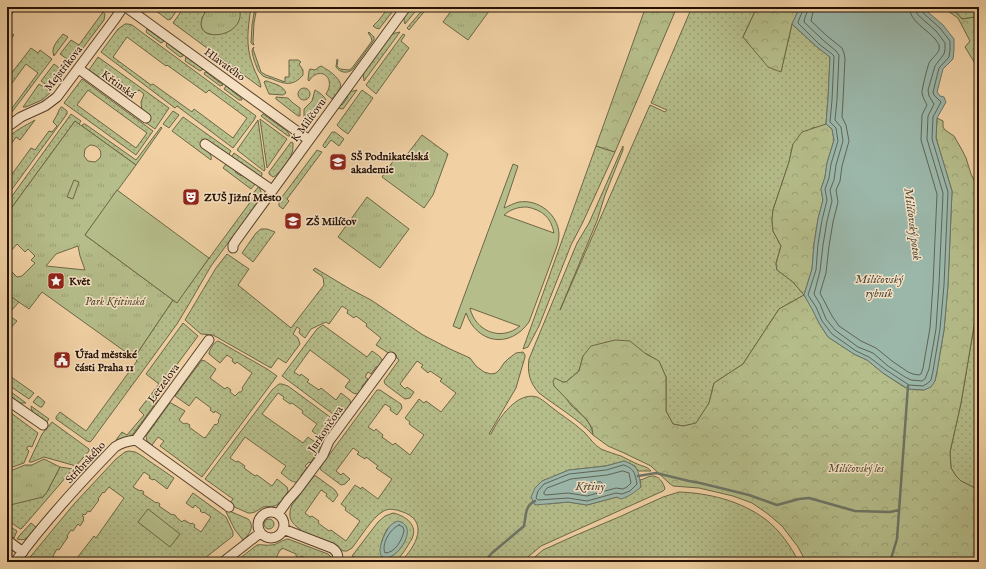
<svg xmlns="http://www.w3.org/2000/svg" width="986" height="569" viewBox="0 0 986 569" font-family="'IM FELL English',serif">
  <defs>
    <pattern id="grass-dots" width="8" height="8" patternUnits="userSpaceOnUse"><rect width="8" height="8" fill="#b5bd8a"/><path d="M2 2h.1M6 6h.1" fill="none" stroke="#9ca175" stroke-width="1.8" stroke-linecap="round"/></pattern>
    <pattern id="forest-crowns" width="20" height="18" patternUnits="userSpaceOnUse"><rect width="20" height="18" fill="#b5bd8a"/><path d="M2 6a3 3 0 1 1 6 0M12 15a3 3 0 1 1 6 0" fill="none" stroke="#9ca175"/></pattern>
    <pattern id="park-tufts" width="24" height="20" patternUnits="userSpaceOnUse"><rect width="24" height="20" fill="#b5bd8a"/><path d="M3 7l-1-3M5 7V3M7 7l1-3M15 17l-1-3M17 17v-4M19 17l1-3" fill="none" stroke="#9ca175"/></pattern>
  </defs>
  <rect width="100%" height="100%" fill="#f1d1a4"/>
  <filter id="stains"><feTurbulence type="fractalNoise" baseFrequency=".005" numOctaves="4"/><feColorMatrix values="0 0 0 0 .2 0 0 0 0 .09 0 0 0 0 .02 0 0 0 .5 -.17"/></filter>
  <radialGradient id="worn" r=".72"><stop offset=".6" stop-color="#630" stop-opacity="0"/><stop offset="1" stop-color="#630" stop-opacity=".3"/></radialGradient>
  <path fill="url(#grass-dots)" stroke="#6d6746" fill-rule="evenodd" d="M 151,7 L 179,7 L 171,19 L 168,20 Z
    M 184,7 L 209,7 C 189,32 211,43 234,27 L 239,8 L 239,7 L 251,7 C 248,29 245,45 253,66 C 255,73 260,79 261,87 L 260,87 L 173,23 Z
    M 255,7 L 257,7 L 254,23 L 253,42 L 254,45 L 252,44 L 251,43 L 252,25 Z
    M 389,7 L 396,7 L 379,29 L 376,28 L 373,26 L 379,20 Z
    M 412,7 L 419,7 L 405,24 C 402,17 407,13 412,7 Z
    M 425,7 L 428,7 L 409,30 L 407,28 Z
    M 692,7 L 757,7 L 743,37 L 781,71 L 792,24 L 817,47 L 830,57 L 828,99 L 826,124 L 819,127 L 812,128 L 793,144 L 789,162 L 773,210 L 772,220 L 773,231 L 781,246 L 776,263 L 777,270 L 793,282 L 804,295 L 779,309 L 743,364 L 714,383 L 709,403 L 696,424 L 683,426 L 673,424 L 666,411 L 666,377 L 659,362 L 647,354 L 583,356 L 579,371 L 566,382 L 563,382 L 559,381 C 562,388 565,398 570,404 C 580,415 591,419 593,435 C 577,418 557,407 539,393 C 530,383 527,373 529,359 L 577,243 L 589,223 L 623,146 L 623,150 L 605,195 L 597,221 L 560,310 L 650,105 L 665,112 L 667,110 L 651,103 Z
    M 951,7 L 979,7 L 979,14 L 975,17 L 962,19 Z
    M 103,12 L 105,14 L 104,20 L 74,60 L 71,62 L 60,54 L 71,40 L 79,45 Z
    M 125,24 L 128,24 L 132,25 L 256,116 L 254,120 L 233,148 L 177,106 L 175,108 L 101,52 L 118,29 ZM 127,37 L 166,66 L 167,65 L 206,93 L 209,90 L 247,118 L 233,138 L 194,109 L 192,112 L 153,84 L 151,85 L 113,57 Z
    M 147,29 L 164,41 L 163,42 L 161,43 L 146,32 Z
    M 7,30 L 14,35 L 9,41 L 12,43 L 7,50 Z
    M 369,32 L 374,37 L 374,40 L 353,69 C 348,74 340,73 336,67 L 337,59 L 338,60 L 337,66 L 340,69 L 349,70 L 352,68 L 372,41 L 371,37 L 368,33 Z
    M 400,32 L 364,81 L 363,72 L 391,34 Z
    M 63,34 L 68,37 L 54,56 C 50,48 58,40 63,34 Z
    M 403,34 L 405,35 L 401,41 L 409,48 L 376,94 L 366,85 Z
    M 167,43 L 183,55 L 183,56 L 180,57 L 166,46 Z
    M 254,47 L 253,49 L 261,72 L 266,75 L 285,82 L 285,77 L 289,77 L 289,60 L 298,60 L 301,62 L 299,64 L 303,70 L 303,75 C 293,87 284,84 272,79 C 268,78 263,77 261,74 C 257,71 256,64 254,60 C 253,55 251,52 253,48 Z
    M 31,48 L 38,53 L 40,50 L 52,59 L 9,116 L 7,115 L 38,73 L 26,64 L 7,90 L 7,79 Z
    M 98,57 L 169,108 L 155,129 L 145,122 L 142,111 L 141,102 L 144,94 L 139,90 C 135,95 131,98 125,96 L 89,70 Z
    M 186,57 L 203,69 L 200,71 L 185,61 Z
    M 54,64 L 62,70 L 63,75 L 52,89 L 41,81 Z
    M 321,66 C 327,69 344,80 340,88 C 339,92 334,96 332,99 L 326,94 C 337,77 319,65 309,81 L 308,80 L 309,71 L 310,69 L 315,70 L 319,67 Z
    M 205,72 L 206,72 L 223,85 L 220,86 L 204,74 Z
    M 82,79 L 153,131 L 136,155 L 64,103 ZM 88,90 L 147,133 L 136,148 L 77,105 Z
    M 265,81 L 267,81 C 274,84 283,85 286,93 L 283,95 L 269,94 L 264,82 Z
    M 39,84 L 51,92 L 42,100 L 26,107 L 23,107 Z
    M 226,86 L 242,99 L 242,100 L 239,100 L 224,89 Z
    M298 94a6 6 0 1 1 12 0a6 6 0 1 1-12 0Z
    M 315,90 C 319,92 325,97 326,100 L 314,118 L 306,122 L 304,119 L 304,109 L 312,101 Z
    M 357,90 L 343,109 L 337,108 L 340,103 L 342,105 L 348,97 L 346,95 L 349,92 Z
    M 362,90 L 373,98 L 348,134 L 341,129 L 337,125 Z
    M 276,97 L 288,98 L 293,103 L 300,108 L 300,116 L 298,116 L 276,99 Z
    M 61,107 L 62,107 L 67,111 L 67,114 L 7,196 L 7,181 L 31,148 L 35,150 L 49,131 L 52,132 L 57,126 L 53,122 L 57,115 L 59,110 Z
    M 173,111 L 179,115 L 169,128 L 163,124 Z
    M 71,114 L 81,121 L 79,124 L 75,121 L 7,214 L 7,203 Z
    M 263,114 L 287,131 L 290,136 L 288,136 L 261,116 Z
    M 183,117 L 231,151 L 228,156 L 208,151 C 210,154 212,156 211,160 L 172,131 Z
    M 260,119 L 287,139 L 267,168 Z
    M 35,120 L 20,140 L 16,137 L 7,150 C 7,147 6,143 7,140 C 11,132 27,125 35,120 Z
    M 258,120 L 265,170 L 264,171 L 237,150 Z
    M 83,124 L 85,124 L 136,160 L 161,127 L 162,128 L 136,165 L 82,126 Z
    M 332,132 L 335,132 L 344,139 L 339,146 L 331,140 L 325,148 L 323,146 L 323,145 Z
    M 291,142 L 293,143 C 293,147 293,150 292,153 C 290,159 279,175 273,177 L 269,174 L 269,172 Z
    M 596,146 L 615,152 L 582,224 L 571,245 L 539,326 L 528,347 L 523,349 Z
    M 317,150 L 319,151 L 322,152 L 287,199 L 289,201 L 283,209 L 279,206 L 279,201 Z
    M 234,153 L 262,173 L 262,175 L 259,178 L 230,159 Z
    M 226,164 L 237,170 L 235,172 L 241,176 L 243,174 L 256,183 L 251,189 L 223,168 Z
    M 259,186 L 261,192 L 259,201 L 211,266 L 189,304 L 177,324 L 92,440 L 90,442 L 87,441 L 56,419 L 56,417 L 60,412 L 86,431 L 137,361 L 134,358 L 173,300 L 177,302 L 254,197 L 252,195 Z
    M 261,229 L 267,229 L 275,232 L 253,262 L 242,253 L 256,233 Z
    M 227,254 L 249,269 L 238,285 L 291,328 L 324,285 L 323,277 L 313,270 L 315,268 L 350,289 L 371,300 L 423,335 L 450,349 L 470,358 L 476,366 L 484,372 L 491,374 L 496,373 L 500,369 L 504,363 L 508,359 L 516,353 L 523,352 L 525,355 L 525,357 L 516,388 L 489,434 L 491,434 C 498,419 517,391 537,397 C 542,399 546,403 550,406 C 561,415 573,422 584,432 C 590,438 594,445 601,449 C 608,452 615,454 621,456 C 626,458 630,461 635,463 C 641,466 647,466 651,471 L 638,471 L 635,466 L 624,461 L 606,466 L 569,470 L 542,481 L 535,488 L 548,504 L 568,502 L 587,505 L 617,497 L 641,487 L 640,480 C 645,479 648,476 652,476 C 658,475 664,483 665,489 L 663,491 L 541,546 L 522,562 L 400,562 C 416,547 431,520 400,511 C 393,509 388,508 382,512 C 373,517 359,539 352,548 L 347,551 L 343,551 L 335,546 L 300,531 L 301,530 C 291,523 287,517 292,505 L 314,476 L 316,476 L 335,490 L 338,495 L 333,502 L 326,496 L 327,494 L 321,490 L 305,513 L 310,517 L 312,516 L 319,521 L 318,523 L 329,531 L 331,530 L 346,541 L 360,521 L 345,510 L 346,508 L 341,504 L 355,485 L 361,489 L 362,487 L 378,499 L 392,479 L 376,468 L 378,466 L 366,457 L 365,459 L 357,454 L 359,452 L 353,448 L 336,471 L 341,475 L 343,473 L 350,479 L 345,484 L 341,485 L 321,470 L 320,468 L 321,466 L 377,390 L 380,390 L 401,404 L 402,408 L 397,415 L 390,410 L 391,408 L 385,404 L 368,427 L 374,431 L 376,429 L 383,435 L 382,437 L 393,445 L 395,443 L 410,455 L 424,435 L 409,424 L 410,422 L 405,418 L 419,399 L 424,403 L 426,401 L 441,412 L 456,393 L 440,381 L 442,379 L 430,371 L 428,373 L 421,367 L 423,365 L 417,361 L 400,384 L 405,389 L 407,387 L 414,392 L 410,398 L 405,399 L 385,384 L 384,381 L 399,360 L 396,357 L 397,356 L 392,352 L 390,354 L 376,345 L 381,338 L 366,326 L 367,324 L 356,316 L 354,318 L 347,313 L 348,310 L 342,306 L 329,324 L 326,322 L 311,329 L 305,338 L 299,333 L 300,329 L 297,327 L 293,334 L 298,338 L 300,344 L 286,363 L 278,358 L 271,368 L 213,335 L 201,334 L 185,320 L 216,268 Z
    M 979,285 L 979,490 L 961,481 L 956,476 L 951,468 L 950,452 L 961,403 L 974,326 Z
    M 7,294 L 19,302 L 11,311 L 7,309 Z
    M 10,317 L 11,317 L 17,321 L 7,332 L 7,321 Z
    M 183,323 L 198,336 L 153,397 L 158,400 L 133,434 L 129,437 L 116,441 L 116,440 L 122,432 L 127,435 L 144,415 L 139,410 L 159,384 L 146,374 Z
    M 323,325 L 367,357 L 372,351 C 378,355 384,358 382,365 L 376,367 L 371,374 L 368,372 L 365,377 L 368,379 L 362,386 L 362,391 L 357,394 L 353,393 L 345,387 L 350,380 L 310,350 L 294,372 L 300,376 L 301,374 L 309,380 L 307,382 L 319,390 L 321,388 L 336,400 L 341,393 L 350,400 L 351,406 L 341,420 L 282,376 L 317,329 Z
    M 218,341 L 220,342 L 267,369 L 277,376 L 202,477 L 160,446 L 164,441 L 158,437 L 152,445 L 147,441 L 146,436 L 170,403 L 171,403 L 185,411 L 179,420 L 184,424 L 186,423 L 190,425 L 189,427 L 204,438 L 206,437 L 215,424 L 216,425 L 219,422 L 218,421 L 221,415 L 215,411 L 214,413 L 210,410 L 211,408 L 196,397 L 189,406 L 175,396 L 202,360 L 205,361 L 216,369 L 210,378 L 225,389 L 227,387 L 231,390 L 230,392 L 235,396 L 239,392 L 241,392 L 243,389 L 242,388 L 252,373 L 237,362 L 235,364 L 232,361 L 233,359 L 227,355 L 220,363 L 209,354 L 209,353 C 210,349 214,342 218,341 Z
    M 7,374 L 34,393 L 29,399 L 7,384 Z
    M 279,384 L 282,384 L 288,386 L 330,417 C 338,426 333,430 327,438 C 321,438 317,435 312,431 L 317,424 L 302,413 L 303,411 L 292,403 L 290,404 L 283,399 L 284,397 L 278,393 L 262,414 L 303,443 L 308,437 C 314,442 323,445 320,454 L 316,455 L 310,463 L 309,462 L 305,466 L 307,468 L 301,475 L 301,480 C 294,486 288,478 281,473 L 286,466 L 245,437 L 230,458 L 236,462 L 238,461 L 245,466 L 244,468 L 255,476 L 257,475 L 272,486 L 277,479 L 287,487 L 288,491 L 286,495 L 281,502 L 275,506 L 263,507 L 255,512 L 251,513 L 248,513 L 230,505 L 229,504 L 233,499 L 205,479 L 272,390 Z
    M 7,389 L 26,403 L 20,403 L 7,394 Z
    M 38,396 L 45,402 L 42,407 L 40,407 L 33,402 Z
    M 31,406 L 49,419 L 46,423 C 40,419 31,414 31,406 Z
    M 7,410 L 38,433 L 32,447 L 29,446 L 27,447 L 27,449 L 29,451 L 24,463 L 7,469 L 7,417 L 9,414 L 7,412 Z
    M 52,422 L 89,449 L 89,451 L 76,466 L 44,457 L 32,462 L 29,462 L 42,434 Z
    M 129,451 L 135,452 L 139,454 L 174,478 L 167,489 L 154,479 L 153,480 L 149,478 L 150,476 L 144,472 L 133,487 L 140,491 L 141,490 L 144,492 L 143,494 L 156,503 L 157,502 L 160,504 L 159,506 L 172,515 L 173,514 L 176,516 L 176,517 L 182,522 L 184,520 L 191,524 L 192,523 L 195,525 L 194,527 L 201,532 L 211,517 L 204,512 L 203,513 L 200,511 L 201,510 L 195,505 L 193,508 L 186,503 L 193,493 L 226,517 L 233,532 L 233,536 L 200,562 L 74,562 L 94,536 L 96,538 L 124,498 L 109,487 L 104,493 L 103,492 L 98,499 L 99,500 L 90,512 L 88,511 L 85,515 L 84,514 L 82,516 L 84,517 L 83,519 L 84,520 L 80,526 L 78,524 L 73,531 L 71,530 L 67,536 L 68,537 L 59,550 L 57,549 L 53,556 L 54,557 L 50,562 L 26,562 L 74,504 L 116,459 L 125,452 Z
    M 94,452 L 101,457 L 94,464 L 89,460 L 85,465 L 89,469 L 88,470 L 80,468 Z
    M 60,467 L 73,469 L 23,527 L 21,529 L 19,528 L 7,520 L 7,497 L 10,505 L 47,492 Z
    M 679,492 C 709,493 741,501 765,519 C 780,530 791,547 799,562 L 529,562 L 543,550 L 574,536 L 619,517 L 663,497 Z
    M 227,510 L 248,519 C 255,526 250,534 243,540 L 235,530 L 226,512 Z
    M 393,513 C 403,515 417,523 413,536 C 412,540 409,543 407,547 C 404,552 398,561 392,562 C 389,563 385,562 382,562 C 370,562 363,562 352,556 L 378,522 L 385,516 ZM 396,522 L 405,540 C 398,553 397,555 382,557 C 378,549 383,535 388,528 C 390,526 393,524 396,522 Z
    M264 524a5 5 0 1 1 10 0a5 5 0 1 1-10 0Z
    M 31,523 L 37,528 C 31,535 27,542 17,539 L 20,535 Z
    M 7,525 L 17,531 L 14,538 L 7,534 L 7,531 L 9,528 L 7,526 Z
    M 288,539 L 328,554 L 331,557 L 330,562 L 309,562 L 308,561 L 309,559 L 301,556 L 300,558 L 296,556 L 296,554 L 282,548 L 281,550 L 280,550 L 274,562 L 235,562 L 257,545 C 262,544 266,546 271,545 C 277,545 282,540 288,539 Z"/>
  <path fill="url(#forest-crowns)" stroke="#6d6746" d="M 663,7 L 677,7 L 615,152 L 596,146 L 645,9 L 655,9 Z
    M 757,7 L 800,7 L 792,24 L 781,72 L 768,67 L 743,37 Z
    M 942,7 L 951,7 L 962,19 L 975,17 L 979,14 L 979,70 L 965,47 L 970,41 L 958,18 Z
    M 937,118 L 943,121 L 943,127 L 945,130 L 954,136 L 962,150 L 966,158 L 971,174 L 979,190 L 979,285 L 974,326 L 961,403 L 950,452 L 951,468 L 956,476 L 961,481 L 979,490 L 979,562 L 806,562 L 798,547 L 782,526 L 768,514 L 752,503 L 733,496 L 699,488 L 673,486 L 669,483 L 651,466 L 624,453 L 608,446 L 593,435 L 592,428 L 587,420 L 554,386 L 553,381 L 555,378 L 563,382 L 566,382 L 579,371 L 583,356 L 591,346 L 615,340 L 630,341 L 646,354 L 659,361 L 666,377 L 666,411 L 673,424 L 683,426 L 696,423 L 709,403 L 714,383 L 743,364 L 779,309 L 804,295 L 793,282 L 777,270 L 776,264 L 781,246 L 773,231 L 772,220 L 773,210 L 789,162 L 793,144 L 802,132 L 826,124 L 832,129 L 834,140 L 827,163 L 825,177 L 821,189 L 823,200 L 818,219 L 814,244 L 812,269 L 804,295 L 812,308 L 819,323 L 828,337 L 854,354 L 867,360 L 883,373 L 901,385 L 908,389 L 924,390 L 935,381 L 937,371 L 944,330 L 948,285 L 952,191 L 936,138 Z"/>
  <path fill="url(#park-tufts)" stroke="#6d6746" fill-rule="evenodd" d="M 209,7 L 239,7 C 250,42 178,46 209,7 Z
    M 454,7 L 492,7 L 468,40 L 443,22 Z
    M 75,121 L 136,165 L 85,235 L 173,300 L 134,358 L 42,292 L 29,309 L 7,294 L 7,267 L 17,277 L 22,276 L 35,263 L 31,260 L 35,256 L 28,249 L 25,252 L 17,244 L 10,252 L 7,261 L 7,214 ZM 90,145 C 98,145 103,151 100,158 L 95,162 L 88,161 L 84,156 L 85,149 ZM 78,246 L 80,256 L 85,270 L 46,266 L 56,254 Z
    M 422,135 L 448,154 L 433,195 L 424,208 L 382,177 L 396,157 L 402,161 Z
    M 367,197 L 409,229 L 380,268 L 338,237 Z
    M 44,459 L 60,467 L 47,492 L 43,497 L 10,505 L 7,497 L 7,473 L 10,471 L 25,465 L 32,465 Z"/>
  <path fill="#b5bd8a" stroke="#6d6746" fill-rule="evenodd" d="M 513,164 L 518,166 L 504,208 C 509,206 514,203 519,202 C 538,199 558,214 559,234 C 559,239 558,244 556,249 L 529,322 C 510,349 477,344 466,313 L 460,329 L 453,326 ZM 527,207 C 542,210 551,217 554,233 L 504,215 C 511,209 518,207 527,207 ZM 470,308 L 519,326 L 520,326 C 501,342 475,331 470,308 Z
    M 74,180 L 79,182 L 73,199 L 67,197 Z
    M 117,190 L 209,258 L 177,303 L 85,235 Z
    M 148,509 L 180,534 L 170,547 L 138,522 Z"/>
  <path fill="#9bb7aa" stroke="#6c7567" d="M 800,7 L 922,7 L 943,25 L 954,39 L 954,50 L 953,59 L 943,69 L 937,92 L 940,96 L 944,97 L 946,102 L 937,118 L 936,138 L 952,191 L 948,285 L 944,330 L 937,371 L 935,381 L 931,387 L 924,390 L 908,389 L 883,373 L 867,360 L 854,354 L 828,337 L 819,323 L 812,309 L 804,295 L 812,269 L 814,244 L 818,219 L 823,200 L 821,189 L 825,177 L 827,163 L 834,140 L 832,129 L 826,124 L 828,99 L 830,57 L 817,47 L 792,24 Z
    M 624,461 C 640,467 638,471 641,487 C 635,492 630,496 621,499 L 617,497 L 587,505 L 568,502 L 535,505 L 531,497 L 535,488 L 542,481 L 569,470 L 606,466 Z
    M 398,521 C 420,526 398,559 385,558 C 373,556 386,530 390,526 C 393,523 395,522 398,521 Z"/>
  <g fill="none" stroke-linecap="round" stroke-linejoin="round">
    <path stroke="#606456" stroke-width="1" d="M 803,7 L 803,10 L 798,22 L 798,23 L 819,44 L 832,54 L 834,56 L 832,100 L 830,122 L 836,128 L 838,141 L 831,164 L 829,178 L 825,189 L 827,200 L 822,220 L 818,244 L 816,270 L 808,295 L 816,307 L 822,321 L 832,334 L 856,351 L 869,357 L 886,370 L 909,385 L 923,386 L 928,383 L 931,380 L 933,371 L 940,329 L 944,285 L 948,192 L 932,139 L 933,117 L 941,102 L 934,95 L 933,92 L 939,68 L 949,57 L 950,50 L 950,41 L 940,28 L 921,11 L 920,7
      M 808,7 C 808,13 804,17 804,22 L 823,40 L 836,51 L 839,55 L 837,100 L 835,120 L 841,127 L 843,141 L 836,165 L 834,180 L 830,190 L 832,201 L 827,221 L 823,245 L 820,271 L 814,294 L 820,304 L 826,319 L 835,330 L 858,347 L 873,353 L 888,366 L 905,377 L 911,380 L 922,381 L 925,379 L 929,369 L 936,329 L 939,284 L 943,193 L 927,139 L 928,116 L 934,104 L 929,96 L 928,90 L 935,66 L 944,54 L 945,50 L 945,43 L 936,31 L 918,15 L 916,11 L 915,7
      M 814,7 L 811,21 L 827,36 L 842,48 L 844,53 L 845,59 L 843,100 L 842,117 L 846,125 L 849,141 L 842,166 L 840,181 L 836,190 L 838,202 L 833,222 L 829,246 L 826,273 L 820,293 L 832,316 L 839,326 L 861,341 L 876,348 L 892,361 L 908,372 L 913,374 L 919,375 L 921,374 L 923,368 L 930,328 L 933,284 L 937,194 L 921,140 L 922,115 L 927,105 C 925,101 923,98 922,93 C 922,88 927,69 929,63 C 932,57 941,53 939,45 C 939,44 936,41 936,40 C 927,29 910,22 909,7
      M 624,465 C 635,469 635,474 637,484 L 630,491 L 622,494 L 616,493 L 587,501 L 568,498 L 538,500 L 536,498 L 538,491 L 544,484 L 569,474 L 606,470 Z
      M 623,471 L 629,473 L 631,483 L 627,487 L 623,489 L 616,488 L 587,496 L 568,493 L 546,495 L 544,494 L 544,492 L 547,488 L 571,479 L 607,475 Z
      M 601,482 L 603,484 L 602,486 C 593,488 585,491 577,487 L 578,484 Z
      M 399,525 L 403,527 L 404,531 C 402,540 395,553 385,553 C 381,544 390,529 399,525 Z"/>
    <path stroke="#6c7567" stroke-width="2.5" d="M 638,476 L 656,473 L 689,481 L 700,483 L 749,495 L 777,505 L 799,499 L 809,498 L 855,511 L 890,512 L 899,510
      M 484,562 L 492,553 L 524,526 C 526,516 525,505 535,501
      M 890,562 L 897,539 L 908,386"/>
    <defs>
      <path id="minor" d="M 126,7 L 309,140
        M 7,12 L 10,7
        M 79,69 L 146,118
        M 7,127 L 21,117 L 45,106 L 57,97 L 115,19 L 123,7
        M 205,144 L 272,190
        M 233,248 L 233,245 L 237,239 L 406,7
        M 7,400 L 43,425
        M 136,440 L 209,340
        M258 525a13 13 0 1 1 26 0a13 13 0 1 1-26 0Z
        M 278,514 L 288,500 L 297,490 L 323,455 L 329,441 L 391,357
        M 283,529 L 332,548 C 337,551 339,556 337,562
        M 7,540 L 23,552
        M 15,562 C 45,521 80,483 115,447 C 122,442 128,441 136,440 L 229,507
        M 223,562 L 260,533"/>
    </defs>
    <use href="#minor" stroke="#58412b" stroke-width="11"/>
    <use href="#minor" stroke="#f6e1c4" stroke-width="9"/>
  </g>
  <defs>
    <symbol id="school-square" viewBox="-11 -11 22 22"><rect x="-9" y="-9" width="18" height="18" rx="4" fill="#8f2418" stroke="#f6e1c4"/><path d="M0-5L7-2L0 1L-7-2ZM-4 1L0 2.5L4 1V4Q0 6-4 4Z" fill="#fff"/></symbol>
    <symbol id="theatre-square" viewBox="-11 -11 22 22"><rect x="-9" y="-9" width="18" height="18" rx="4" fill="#8f2418" stroke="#f6e1c4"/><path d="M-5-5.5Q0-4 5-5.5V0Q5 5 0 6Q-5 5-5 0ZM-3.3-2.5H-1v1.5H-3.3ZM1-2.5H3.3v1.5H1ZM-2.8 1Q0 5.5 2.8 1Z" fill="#fff"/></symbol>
    <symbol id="sight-square" viewBox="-11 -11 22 22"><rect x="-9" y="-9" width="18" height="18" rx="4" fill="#8f2418" stroke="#f6e1c4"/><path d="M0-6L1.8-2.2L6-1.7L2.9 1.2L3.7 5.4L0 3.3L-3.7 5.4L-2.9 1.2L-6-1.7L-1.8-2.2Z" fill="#fff"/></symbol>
    <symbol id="civic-square" viewBox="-11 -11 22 22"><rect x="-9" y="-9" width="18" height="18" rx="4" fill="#8f2418" stroke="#f6e1c4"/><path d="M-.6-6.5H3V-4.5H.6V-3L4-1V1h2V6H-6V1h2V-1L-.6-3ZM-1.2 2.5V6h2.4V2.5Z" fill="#fff"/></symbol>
  </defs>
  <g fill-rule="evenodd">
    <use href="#school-square" x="328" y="152" width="20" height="20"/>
    <use href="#theatre-square" x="181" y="187" width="20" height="20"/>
    <use href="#school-square" x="283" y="211" width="20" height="20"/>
    <use href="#sight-square" x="46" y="271" width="20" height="20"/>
    <use href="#civic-square" x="52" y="350" width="20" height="20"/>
  </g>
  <g text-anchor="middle" stroke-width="3" stroke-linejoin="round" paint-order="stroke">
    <g font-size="11" fill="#251103" stroke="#f6e1c4">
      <text transform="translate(225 64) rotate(36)" y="4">Hlavatého</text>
      <text transform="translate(63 68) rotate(-52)" y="4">Mejstříkova</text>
      <text transform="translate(119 84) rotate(36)" y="4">Křtinská</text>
      <text transform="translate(308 120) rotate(-54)" y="4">K Milíčovu</text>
      <text transform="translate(163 383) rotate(-54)" y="4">Letzelova</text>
      <text transform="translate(325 429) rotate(-56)" y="4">Jurkovičova</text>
      <text transform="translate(85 462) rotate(-47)" y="4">Stříbrského</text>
    </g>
    <g font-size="11" font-weight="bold" fill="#251103" stroke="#f6e1c4" text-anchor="start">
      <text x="351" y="160">SŠ Podnikatelská<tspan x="351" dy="13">akademie</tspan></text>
      <text x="204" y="201">ZUŠ Jižní Město</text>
      <text x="306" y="225">ZŠ Milíčov</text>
      <text x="69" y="285">Květ</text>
      <text x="75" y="358">Úřad městské<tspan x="75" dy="13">části Praha 11</tspan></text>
    </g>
    <g font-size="11" font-style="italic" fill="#574d32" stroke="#f6e1c4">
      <text x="115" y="305">Park Křitinská</text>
      <text x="856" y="472">Milíčovský les</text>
    </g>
    <g font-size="12" font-style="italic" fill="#4e4b3d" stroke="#f6e1c4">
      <text transform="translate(913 224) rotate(83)" y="4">Milíčovský potok</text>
      <text x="879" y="283">Milíčovský<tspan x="879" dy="14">rybník</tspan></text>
      <text x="590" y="490">Křtiny</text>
    </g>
  </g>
  <rect width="986" height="569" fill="none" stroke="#f1d1a4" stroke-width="24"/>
  <rect x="8" y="8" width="970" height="553" fill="none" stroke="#251103" stroke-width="2"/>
  <rect x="12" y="12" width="962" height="545" fill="none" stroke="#251103"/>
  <rect width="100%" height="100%" filter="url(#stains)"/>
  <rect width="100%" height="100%" fill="url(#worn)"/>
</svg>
